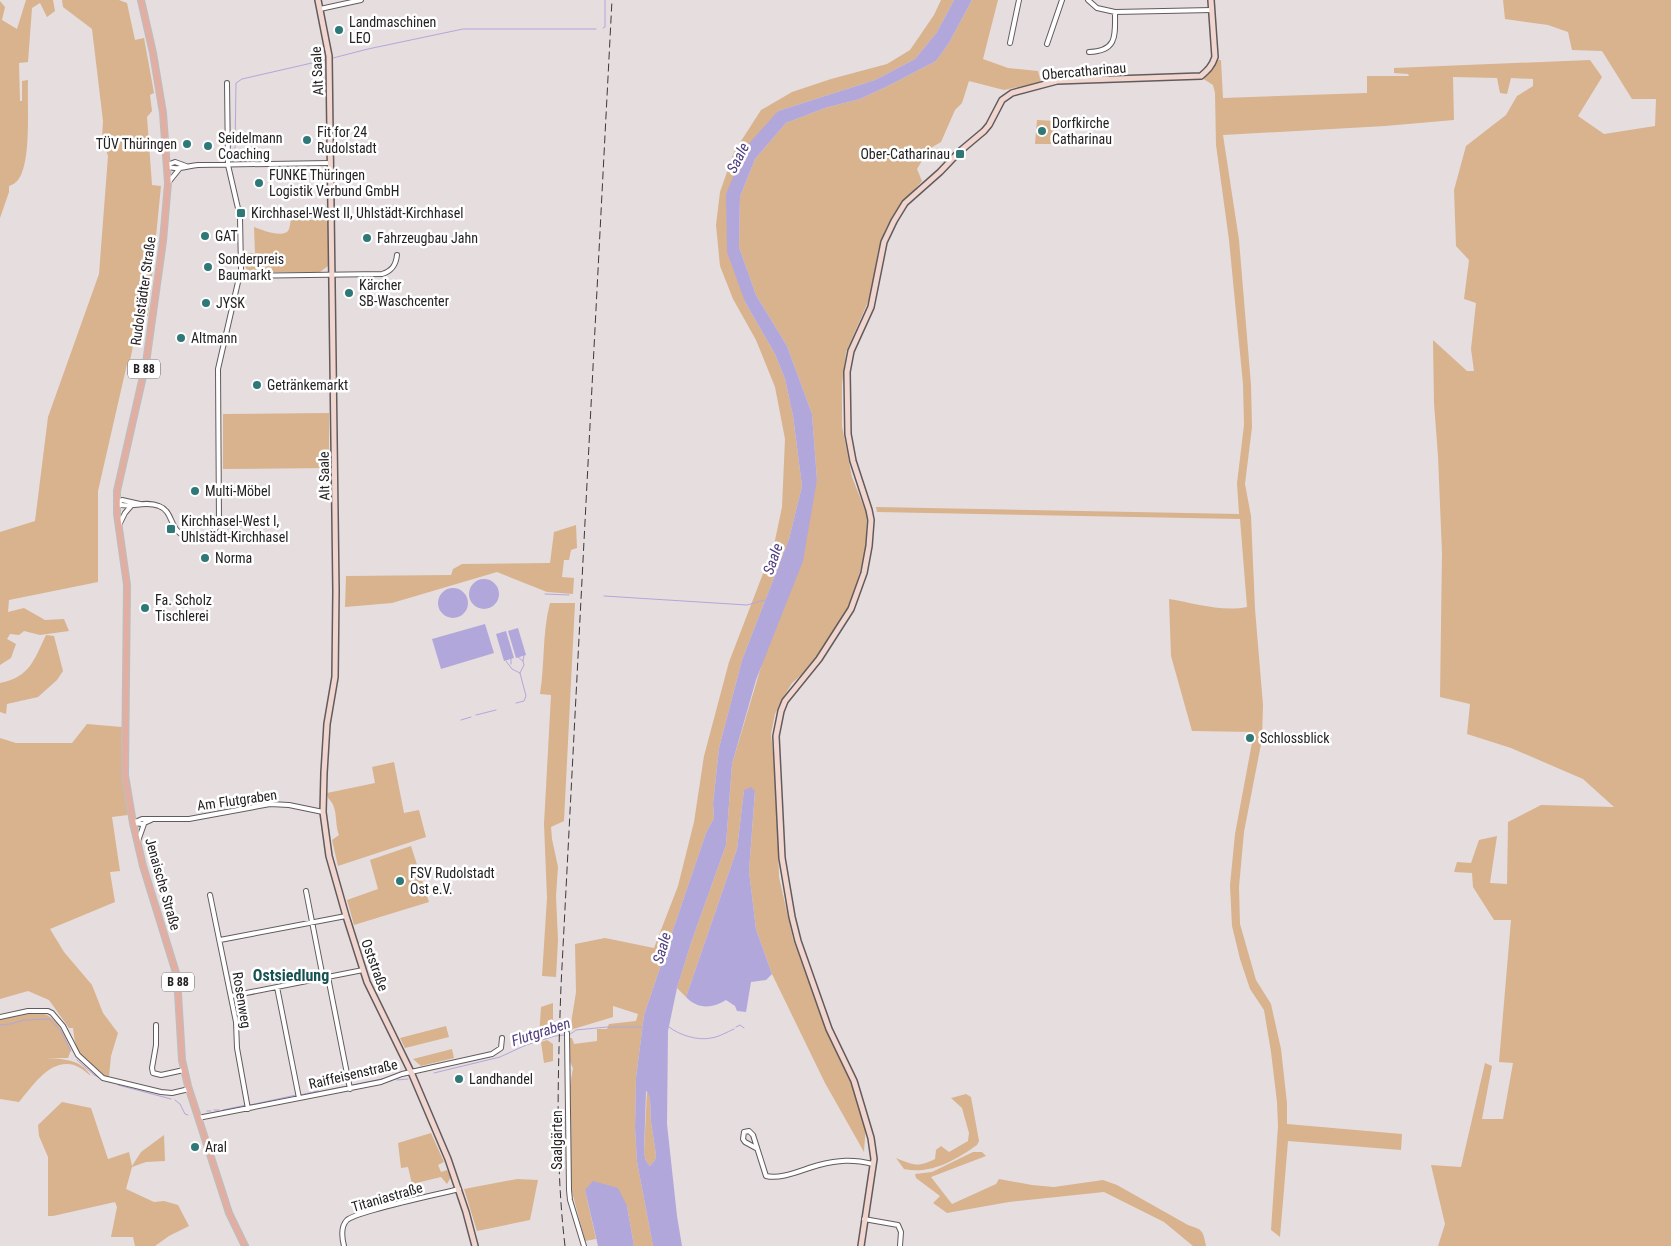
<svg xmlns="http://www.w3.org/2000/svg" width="1671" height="1246" viewBox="0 0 1671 1246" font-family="'Roboto Condensed',sans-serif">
  <rect width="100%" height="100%" fill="#e6dddf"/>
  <path fill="#d8b38d" d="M 26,0 L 53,0 L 55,11 L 47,17 L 40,3 L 32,8 L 28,62 L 19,63 L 20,101 L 22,101 L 22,81 L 28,80 C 27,105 31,153 21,175 C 18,181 15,184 9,186 L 9,192 L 0,218 L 0,1 L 5,7 L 2,20 L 17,29 Z
    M 62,0 L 119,0 L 127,3 L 135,40 L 144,38 L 154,93 L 150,95 L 152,111 L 147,117 L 152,185 L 161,186 L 148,316 L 136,315 L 130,344 L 133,346 L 130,361 L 127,364 L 98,491 L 98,582 L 9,600 L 8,612 L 24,608 L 45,620 L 64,619 L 69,631 L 40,635 L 24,631 L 19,635 L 10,634 L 7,639 L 16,644 L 11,658 L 0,665 L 0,532 L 35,521 L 48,417 L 99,274 L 108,156 L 102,138 L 103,121 L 92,29 L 63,7 Z
    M 941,0 L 954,0 L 937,32 L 915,59 L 875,80 L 778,111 L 726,194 L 745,302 L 775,354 L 785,379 L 793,416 L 802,486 L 789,539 L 742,660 L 719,748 L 713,804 L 714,818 L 706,833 L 644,1015 L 636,1078 L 635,1128 L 637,1162 L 653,1246 L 634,1246 L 627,1206 L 585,1190 L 596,1239 L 585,1241 L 571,1188 L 570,1085 L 573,1068 L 570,1062 L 569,1038 L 572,1038 L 574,1044 L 597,1041 L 597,1029 L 607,1029 L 609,1024 L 636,1021 L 638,1014 L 613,1006 L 613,1017 L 570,1030 L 576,992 L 575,944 L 605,938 L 654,948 L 678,886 L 694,822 L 704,756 L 729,662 L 774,545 L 782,507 L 785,439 L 775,387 L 756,340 L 733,299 L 720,266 L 716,225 L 720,192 L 734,152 L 761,110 L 792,92 L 831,79 L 887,64 L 910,50 L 934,15 Z
    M 972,0 L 998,0 L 983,59 L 1008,68 L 1038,71 L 1041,82 L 1004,90 L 969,81 L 962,103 L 955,110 L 941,142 L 929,149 L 917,169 L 922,181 L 900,206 L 886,228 L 878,251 L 871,295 L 846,352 L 842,385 L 842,426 L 852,477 L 867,515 L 866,546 L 860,572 L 849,606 L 817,658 L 807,670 L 792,683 L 783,698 L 775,714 L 771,734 L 776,782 L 779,877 L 793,939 L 826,1029 L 852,1078 L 866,1123 L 864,1152 L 825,1083 L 772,974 L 756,929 L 749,871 L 755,792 L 744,790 L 737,849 L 686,997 L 677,988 L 691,943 L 726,845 L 732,764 L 817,480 L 812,414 L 787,346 L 756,295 L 739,247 L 740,197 L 755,159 L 786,123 L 825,108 L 860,99 L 888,86 L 936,61 L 949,43 Z
    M 1503,0 L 1671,0 L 1671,1246 L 1438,1246 L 1445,1224 L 1431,1165 L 1461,1167 L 1485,1063 L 1492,1066 L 1482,1119 L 1503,1119 L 1513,1063 L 1499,1062 L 1511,920 L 1494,920 L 1473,887 L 1472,873 L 1454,872 L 1457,862 L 1471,863 L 1479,840 L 1497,836 L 1490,883 L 1507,884 L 1508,822 L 1541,805 L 1614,807 L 1583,779 L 1511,748 L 1467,734 L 1470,704 L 1440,697 L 1442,553 L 1438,456 L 1434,403 L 1433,340 L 1467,371 L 1474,371 L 1471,349 L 1476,303 L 1464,299 L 1469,260 L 1456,246 L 1454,190 L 1466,146 L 1506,115 L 1517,96 L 1533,86 L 1533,79 L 1511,78 L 1507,94 L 1500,93 L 1497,78 L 1453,77 L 1454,120 L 1385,126 L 1223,135 L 1239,240 L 1251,385 L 1252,427 L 1245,484 L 1251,516 L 1255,609 L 1263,705 L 1262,739 L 1244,832 L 1239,887 L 1240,924 L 1256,980 L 1271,1004 L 1281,1049 L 1287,1103 L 1287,1124 L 1402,1134 L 1401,1150 L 1288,1141 L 1280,1237 L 1271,1230 L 1278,1126 L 1277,1102 L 1271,1052 L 1264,1010 L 1250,989 L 1240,959 L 1232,926 L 1230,885 L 1235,834 L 1254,732 L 1192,731 L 1171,656 L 1169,599 C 1194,603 1221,612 1247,607 L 1240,519 L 877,512 L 876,507 L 1239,514 L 1237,483 L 1244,425 L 1243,384 L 1229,240 L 1216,145 L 1215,93 L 1213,85 L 1202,78 L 1208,74 L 1218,60 L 1221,60 L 1223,98 L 1367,93 L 1367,76 L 1409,76 L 1408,74 L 1394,73 L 1394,68 L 1590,60 L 1602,77 L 1578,116 L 1604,134 L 1655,126 L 1656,99 L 1632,99 L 1602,51 L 1572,50 L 1568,32 L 1548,25 L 1505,19 Z
    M 1037,120 L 1057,121 L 1057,144 L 1035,144 Z
    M 291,220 L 328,220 L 328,266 L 320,272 L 248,272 L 244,264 L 243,253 L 255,253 L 254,227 C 262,230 279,237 287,232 C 290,230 290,223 291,220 Z
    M 329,413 L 329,468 L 223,469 L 223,414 Z
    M 576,525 L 577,548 L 571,550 L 569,560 L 564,560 L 562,577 L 574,578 L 573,594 L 547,592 L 497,572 L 392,603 L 345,607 L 346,576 L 451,575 L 453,569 L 462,564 L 550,563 L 554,532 Z
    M 550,603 L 575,603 L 564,821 L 551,827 L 552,839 L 558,867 L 556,896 L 558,940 L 556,977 L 542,976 L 547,898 L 544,824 L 551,695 L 540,694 C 545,664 542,633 550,603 Z
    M 46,635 L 54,636 L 63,671 L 57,680 L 38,697 L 7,704 L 6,714 L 0,712 L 0,683 C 30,677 34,660 46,635 Z
    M 87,724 L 122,727 C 121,757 123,785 128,815 L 112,817 L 120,871 L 110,872 L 115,902 L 50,929 L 64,952 L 92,985 L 103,1013 L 118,1033 L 111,1056 L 109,1077 C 101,1075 82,1060 78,1052 C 75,1045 74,1036 73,1028 L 69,1028 L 49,1000 L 28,991 L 0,999 L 0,738 L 16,743 L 72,743 Z
    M 394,762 L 404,813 L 419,810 L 426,837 L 338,866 L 332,840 L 339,835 C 334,822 339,808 328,798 L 327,793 L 375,783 L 372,767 Z
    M 411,846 L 429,902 L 354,925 L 347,900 L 378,889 L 370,860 Z
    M 553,1003 L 553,1035 L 539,1038 L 541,1007 Z
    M 38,1012 C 57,1015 64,1034 71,1050 L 68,1058 L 46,1058 C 63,1059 81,1059 91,1076 C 86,1072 80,1067 74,1065 C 49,1059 34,1085 19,1102 L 0,1099 L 0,1018 Z
    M 446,1026 L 449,1037 L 405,1048 L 400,1038 Z
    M 547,1040 L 553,1044 L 553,1061 L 544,1063 L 541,1042 Z
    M 452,1049 L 454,1058 L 421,1066 L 413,1059 Z
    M 647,1090 L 650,1099 L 651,1122 L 656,1155 L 655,1160 L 650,1166 L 646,1161 L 644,1153 Z
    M 966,1094 L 971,1097 L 979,1141 L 977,1145 C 956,1160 930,1175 904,1169 L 896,1158 C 914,1165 917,1168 935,1159 L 936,1150 L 941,1146 L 949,1152 L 968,1141 L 969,1133 L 962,1108 L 951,1098 Z
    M 62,1102 L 91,1108 L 108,1159 L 129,1152 L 132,1166 L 141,1152 L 164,1135 L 165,1161 L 146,1162 L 132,1167 L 126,1189 L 154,1202 L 164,1201 L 178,1205 L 189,1226 L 169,1236 L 155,1246 L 135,1246 L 133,1237 L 111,1237 L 117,1207 L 115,1202 L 53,1216 L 48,1216 L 48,1157 L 39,1136 L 38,1125 Z
    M 431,1133 L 444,1162 L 438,1165 L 441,1172 L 447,1170 L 451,1177 L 447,1184 L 441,1177 L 412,1184 L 408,1167 L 401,1168 L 398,1143 Z
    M 973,1152 L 982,1152 L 986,1156 L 931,1177 L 952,1204 L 996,1184 L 999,1179 L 1032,1185 L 1054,1187 L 1103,1180 L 1117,1185 L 1188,1225 C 1203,1230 1203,1230 1206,1246 L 1193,1246 L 1164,1222 L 1104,1192 L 1009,1202 L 947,1213 L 933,1203 L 940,1196 L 916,1178 L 915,1174 L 932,1172 Z
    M 517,1179 L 538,1180 L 530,1220 L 477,1231 L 464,1189 Z"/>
  <path fill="#b2a7db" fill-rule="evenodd" d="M 954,0 L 972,0 L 949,43 L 936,61 L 888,86 L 860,99 L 825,108 L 786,123 L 755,159 L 740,197 L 739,247 L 756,295 L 787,346 L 812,414 L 817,480 L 803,561 L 756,680 L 732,764 L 726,845 L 691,943 L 677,988 L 668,1031 L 667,1124 L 677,1216 L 682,1246 L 653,1246 L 637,1162 L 635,1128 L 636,1078 L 644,1015 L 706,833 L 714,818 L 713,804 L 719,748 L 742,660 L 789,539 L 802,486 L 793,416 L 785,379 L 775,354 L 745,302 L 727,252 L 726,194 L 745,148 L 778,111 L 875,80 L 915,59 L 937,32 ZM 647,1091 L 650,1099 L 651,1122 L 656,1155 L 655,1160 L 650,1166 L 646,1161 L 644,1153 L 646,1092 Z
    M469 594a15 15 0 1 1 30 0a15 15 0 1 1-30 0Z
    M438 603a15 15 0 1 1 30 0a15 15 0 1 1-30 0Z
    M 485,624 L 494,653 L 441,669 L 432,639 Z
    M 518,628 L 526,655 L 516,658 L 508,631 Z
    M 506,631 L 514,658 L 504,661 L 496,634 Z
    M 751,787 L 755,791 L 749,871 L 756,929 L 772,974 L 766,980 L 751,982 L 746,1012 L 737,1011 L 735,1006 L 726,1000 C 712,1009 697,1009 686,997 L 737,849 L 744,790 Z
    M 593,1181 L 618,1188 L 627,1206 L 634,1246 L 598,1246 L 585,1190 Z"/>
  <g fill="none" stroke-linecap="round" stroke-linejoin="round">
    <path stroke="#b2a7db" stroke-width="1" d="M 603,28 L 605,27 L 605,0
      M 333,58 L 368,49 L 463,29 L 596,29
      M 235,150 L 236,83 L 242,79 L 325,60
      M 545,594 L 569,595
      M 604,596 L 747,605 L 765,600
      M 518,657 L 523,661 L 524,665 L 520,673
      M 506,661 L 512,669 L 520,673 L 526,696 L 524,701 L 516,703
      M 523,661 L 524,655
      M 511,664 L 511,659
      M 476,715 L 496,710
      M 461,720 L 471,717
      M 0,1025 L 10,1024 L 25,1020 L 49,1019 L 60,1030 L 71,1051
      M 66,1026 L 68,1032
      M 669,1027 C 679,1035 698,1041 711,1038 C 719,1037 727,1032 734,1029
      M 736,1027 L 740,1025 L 744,1028
      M 569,1035 L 576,1030 L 607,1027 L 643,1027
      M 77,1060 L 94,1075 L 109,1082
      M 434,1073 L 500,1057 L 526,1045 L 555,1036 L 565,1035
      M 397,1080 L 408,1079
      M 118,1085 L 171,1099
      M 352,1085 L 386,1078
      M 322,1091 L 347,1086
      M 300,1095 L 318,1091
      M 175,1100 L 180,1104 L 185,1114 L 188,1115
      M 250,1105 L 296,1095
      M 214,1110 L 219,1110
      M 223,1110 L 246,1105
      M 207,1111 L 211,1111"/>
    <defs>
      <path id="street" d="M 1088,0 L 1097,8 L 1115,12 L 1212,10
        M 320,9 L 361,0
        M 1010,43 L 1019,0
        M 1047,44 L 1062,0
        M 1089,52 C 1118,51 1115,35 1115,12
        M 167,165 L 175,162 L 186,166
        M 167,166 C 176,171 187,166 198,165 L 330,163
        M 168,183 L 180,168
        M 241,276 L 382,274 C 392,271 396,265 397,255
        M 117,504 C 131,509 144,500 159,506 C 178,513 165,542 203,536 C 211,535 216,530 219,522 L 218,369 L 241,269 L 240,217 L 228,165 L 227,83
        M 117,504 L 122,500 L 140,504
        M 119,525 L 125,513 L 131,506
        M 133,823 L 142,819 L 189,819 L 270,804 L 289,805 L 323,812
        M 133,823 L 142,824 L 151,820
        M 138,841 L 144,824
        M 306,891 L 323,978
        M 210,895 L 236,1022 L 237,1048 L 248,1109
        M 220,940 L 346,916
        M 328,977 L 350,1089
        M 277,987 L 299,1098
        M 231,996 L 363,970
        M 0,1017 L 28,1011 L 48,1011 L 52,1013 L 63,1026 L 78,1055 L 103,1078 L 161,1092 L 172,1093 L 189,1089
        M 156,1025 L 156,1045 L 152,1068 L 153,1073 L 161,1075 L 184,1070
        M 567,1033 L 569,1190 L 570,1200 L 584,1246
        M 198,1118 L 381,1082 L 402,1074 L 492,1054 L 501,1048 L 502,1038
        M 756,1148 L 745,1142 L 743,1139 L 744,1132 L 749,1131 L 753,1135 L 766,1176 C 782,1180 803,1169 819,1165 C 838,1160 853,1159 873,1164
        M 864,1219 L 898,1225 L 901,1232 L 900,1246
        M 344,1246 C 342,1238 340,1227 347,1220 C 357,1211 440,1194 459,1189"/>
      <path id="secondary" d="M 318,0 L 329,56 L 336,591 L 335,677 L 327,724 L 324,773 L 323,812 L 329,856 L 346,916 L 367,982 L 411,1072 L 448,1159 L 466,1212 L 475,1246
        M 861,1246 L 874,1159 L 871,1138 L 854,1081 L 829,1029 L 798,941 L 792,917 L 782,858 L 776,736 L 781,711 L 785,701 L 819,659 L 851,609 L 864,573 L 869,546 L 871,520 L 869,510 L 853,461 L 848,434 L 847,372 L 851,351 L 871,307 L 884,242 L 894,221 L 905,203 L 940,172 L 959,152 L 984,131 L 989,125 L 1002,100 L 1012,93 L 1057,81 L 1201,76 C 1208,70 1212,66 1215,57 L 1211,0"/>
      <path id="primary" d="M 141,0 L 153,53 L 163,113 L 168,183 L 163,241 L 146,363 L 117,491 L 117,514 L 127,585 L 125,775 L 133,823 L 143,866 L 177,976 L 182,1060 L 188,1086 L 229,1213 L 245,1246"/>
    </defs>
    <use href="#street" stroke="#625b5d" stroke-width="6"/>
    <use href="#secondary" stroke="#625b5d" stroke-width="8"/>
    <use href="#primary" stroke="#bebdbd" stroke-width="8"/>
    <use href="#street" stroke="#fff" stroke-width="4"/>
    <use href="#secondary" stroke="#f1d6d0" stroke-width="5"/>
    <use href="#primary" stroke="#e3aea2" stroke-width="5.5"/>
    <path stroke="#3c393a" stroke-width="1" stroke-dasharray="8 4" stroke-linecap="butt" d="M 565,1246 C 555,1162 558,1070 561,986 L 612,0"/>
  </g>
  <g fill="#2e7878" stroke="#fff" stroke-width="2">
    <circle cx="339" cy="30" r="5"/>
    <circle cx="1042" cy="131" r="5"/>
    <circle cx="307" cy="140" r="5"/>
    <circle cx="187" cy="144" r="5"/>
    <circle cx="208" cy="146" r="5"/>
    <rect x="955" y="149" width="10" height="10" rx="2.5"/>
    <circle cx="259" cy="183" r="5"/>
    <rect x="236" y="208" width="10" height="10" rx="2.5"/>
    <circle cx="205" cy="236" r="5"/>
    <circle cx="367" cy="238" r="5"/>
    <circle cx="208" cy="267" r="5"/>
    <circle cx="349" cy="293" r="5"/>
    <circle cx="206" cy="303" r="5"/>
    <circle cx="181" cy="338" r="5"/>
    <circle cx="257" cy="385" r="5"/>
    <circle cx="195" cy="491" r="5"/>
    <rect x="166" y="524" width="10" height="10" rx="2.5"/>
    <circle cx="205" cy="558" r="5"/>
    <circle cx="145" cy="608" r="5"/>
    <circle cx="1250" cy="738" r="5"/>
    <circle cx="400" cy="881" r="5"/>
    <circle cx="459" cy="1079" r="5"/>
    <circle cx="195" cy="1147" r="5"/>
  </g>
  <g text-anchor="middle" stroke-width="5" stroke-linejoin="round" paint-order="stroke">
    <g fill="#fff" stroke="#666465" stroke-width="1">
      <rect x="128" y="359.5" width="32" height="19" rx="4"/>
      <rect x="162" y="972.5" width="32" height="19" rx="4"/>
    </g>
    <g font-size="12" font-weight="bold" fill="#252223">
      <text x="144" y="373">B 88</text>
      <text x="178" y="986">B 88</text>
    </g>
    <g font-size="14" fill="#252223" stroke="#fff" text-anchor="start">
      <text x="349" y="27">Landmaschinen<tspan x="349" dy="16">LEO</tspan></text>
      <text x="1052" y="128">Dorfkirche<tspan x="1052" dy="16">Catharinau</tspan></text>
      <text x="317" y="137">Fit for 24<tspan x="317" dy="16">Rudolstadt</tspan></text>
      <text x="218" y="143">Seidelmann<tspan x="218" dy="16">Coaching</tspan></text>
      <text x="177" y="149" text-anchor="end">TÜV Thüringen</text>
      <text x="950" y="159" text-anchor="end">Ober-Catharinau</text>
      <text x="269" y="180">FUNKE Thüringen<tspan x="269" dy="16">Logistik Verbund GmbH</tspan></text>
      <text x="251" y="218">Kirchhasel-West II, Uhlstädt-Kirchhasel</text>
      <text x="215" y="241">GAT</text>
      <text x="377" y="243">Fahrzeugbau Jahn</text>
      <text x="218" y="264">Sonderpreis<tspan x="218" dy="16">Baumarkt</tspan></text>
      <text x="359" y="290">Kärcher<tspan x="359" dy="16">SB-Waschcenter</tspan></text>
      <text x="216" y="308">JYSK</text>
      <text x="191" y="343">Altmann</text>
      <text x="267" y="390">Getränkemarkt</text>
      <text x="205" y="496">Multi-Möbel</text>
      <text x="181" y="526">Kirchhasel-West I,<tspan x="181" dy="16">Uhlstädt-Kirchhasel</tspan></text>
      <text x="215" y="563">Norma</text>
      <text x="155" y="605">Fa. Scholz<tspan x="155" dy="16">Tischlerei</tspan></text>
      <text x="1260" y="743">Schlossblick</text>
      <text x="410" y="878">FSV Rudolstadt<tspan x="410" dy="16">Ost e.V.</tspan></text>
      <text x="469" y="1084">Landhandel</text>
      <text x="205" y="1152">Aral</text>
    </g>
    <g font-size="14" fill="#252223" stroke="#fff">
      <text transform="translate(317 71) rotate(-93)" y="5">Alt Saale</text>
      <text transform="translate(1084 71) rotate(-5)" y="5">Obercatharinau</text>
      <text transform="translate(143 291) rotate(-82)" y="5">Rudolstädter Straße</text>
      <text transform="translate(324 476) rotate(-91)" y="5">Alt Saale</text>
      <text transform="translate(237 800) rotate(-8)" y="5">Am Flutgraben</text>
      <text transform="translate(163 884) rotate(74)" y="5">Jenaische Straße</text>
      <text transform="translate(375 965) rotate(70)" y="5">Oststraße</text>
      <text transform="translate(242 1000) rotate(81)" y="5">Rosenweg</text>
      <text transform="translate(353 1074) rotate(-13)" y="5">Raiffeisenstraße</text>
      <text transform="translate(557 1140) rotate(-90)" y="5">Saalgärten</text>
      <text transform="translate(387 1197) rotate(-16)" y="5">Titaniastraße</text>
    </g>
    <g font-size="15" font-style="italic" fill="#4f3d7d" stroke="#fff">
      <text transform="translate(738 158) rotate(-63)" y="5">Saale</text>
      <text transform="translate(773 559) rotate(-71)" y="5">Saale</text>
      <text transform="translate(662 948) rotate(-74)" y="5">Saale</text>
      <text transform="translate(541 1032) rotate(-18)" y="5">Flutgraben</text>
    </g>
    <g font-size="16" font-weight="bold" fill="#165252" stroke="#fff">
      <text x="291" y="981">Ostsiedlung</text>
    </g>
  </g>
</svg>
